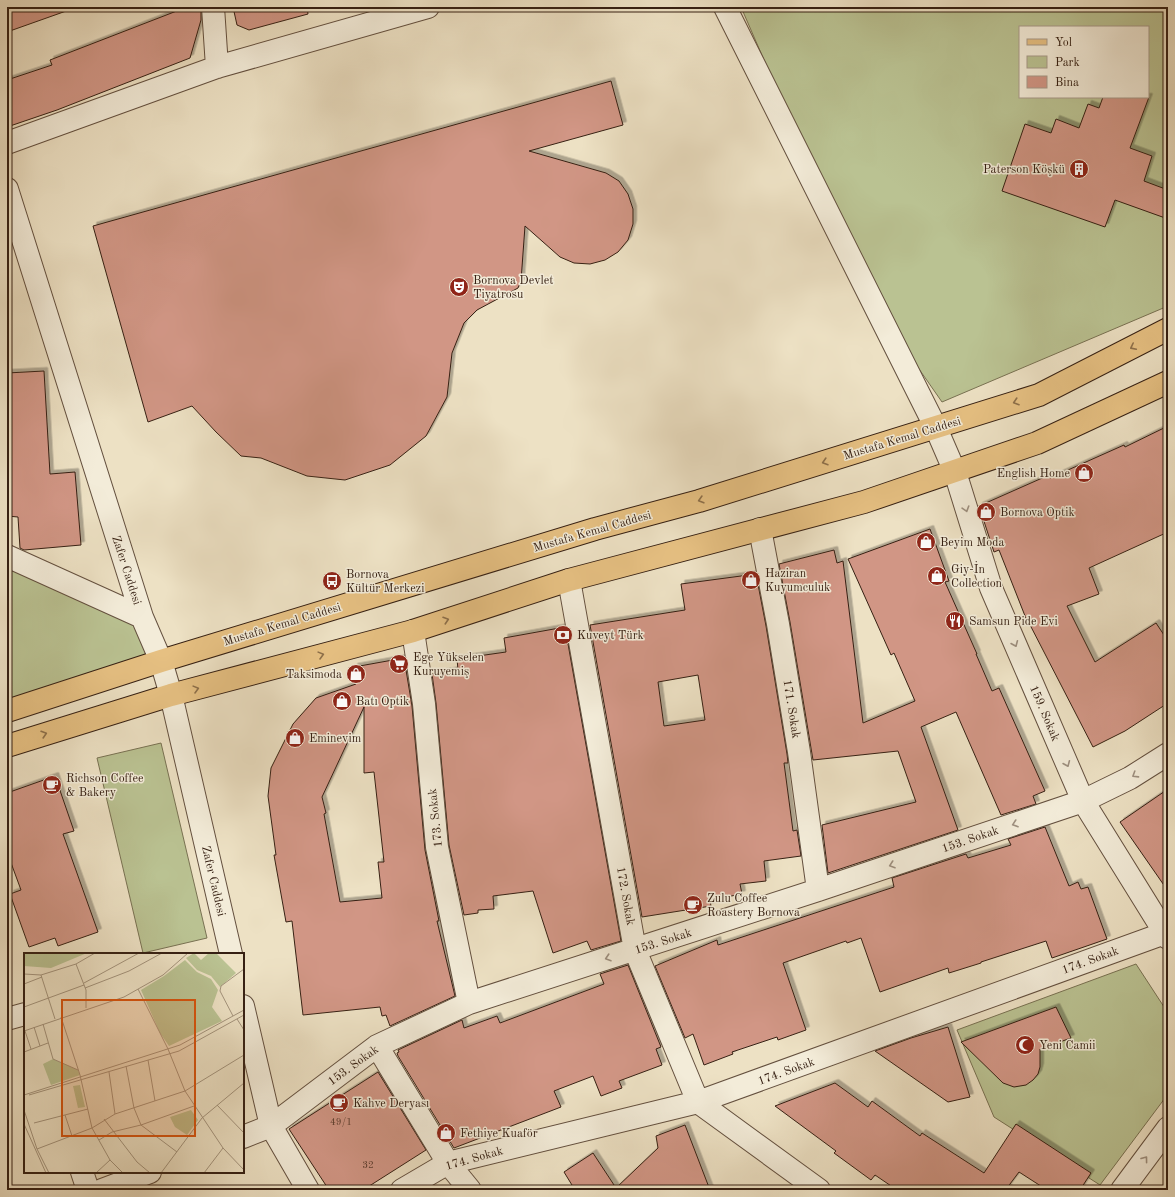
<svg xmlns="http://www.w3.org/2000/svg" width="1175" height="1197" viewBox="0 0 1175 1197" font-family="'Old Standard TT',serif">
  <defs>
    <filter id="shadow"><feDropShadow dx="3.5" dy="-3.5" stdDeviation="0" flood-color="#0004"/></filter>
  </defs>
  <rect width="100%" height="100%" fill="#ede1c4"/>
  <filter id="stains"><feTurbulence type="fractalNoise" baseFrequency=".005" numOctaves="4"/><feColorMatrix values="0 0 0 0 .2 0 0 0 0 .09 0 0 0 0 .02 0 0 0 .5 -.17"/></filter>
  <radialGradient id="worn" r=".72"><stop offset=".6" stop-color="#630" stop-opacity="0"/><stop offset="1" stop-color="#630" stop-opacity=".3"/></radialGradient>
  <path fill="#bac292" stroke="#787152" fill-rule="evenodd" d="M 741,7 L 1168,7 L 1168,306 L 942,402 L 864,290 ZM 1020,27 L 1148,27 L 1148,97 L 1020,97 Z
    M 7,556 L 142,617 L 161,661 L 7,711 Z
    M 161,743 L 207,938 L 143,953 L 97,758 Z
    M 1136,964 L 1168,1013 L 1168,1094 L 1100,1185 L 994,1117 L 957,1030 Z"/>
  <path fill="#d19685" stroke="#362013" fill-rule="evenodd" filter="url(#shadow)" d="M 7,7 L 69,7 L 69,10 L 7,32 Z
    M 187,7 L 201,7 L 201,20 L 190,58 L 57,110 L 7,127 L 7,80 L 52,65 L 50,60 Z
    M 233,7 L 307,7 L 308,14 L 249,30 L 237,25 Z
    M 611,81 L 623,125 L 529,151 L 606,173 L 619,181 L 628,194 L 633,209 L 633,224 L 628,240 L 618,252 L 605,260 L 590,264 L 574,263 L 560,257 L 525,226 L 521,281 L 518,288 L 477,310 L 464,323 L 452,353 L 447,397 L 426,436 L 390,465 L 345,480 L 307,476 L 261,458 L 241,456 L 216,432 L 192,406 L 148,422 L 93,226 Z
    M 1103,97 L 1149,97 L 1130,148 L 1152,156 L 1144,181 L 1168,190 L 1168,219 L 1115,200 L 1105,227 L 1002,191 L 1025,124 L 1051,133 L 1056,119 L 1079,128 L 1088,104 L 1099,108 Z
    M 44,371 L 50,474 L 75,472 L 81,545 L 24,550 L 20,548 L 18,517 L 7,516 L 7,373 Z
    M 1168,426 L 1168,532 L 1089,568 L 1099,594 L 1067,606 L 1095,662 L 1156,623 L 1168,641 L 1168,703 L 1125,731 L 1093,747 L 1028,621 L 1027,621 L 999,550 L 994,552 L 979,506 L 1049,475 L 1050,478 L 1124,445 L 1125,447 Z
    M 930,529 L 949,581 L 945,582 L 977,654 L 976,654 L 992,691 L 999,688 L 1045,791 L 1033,796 L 1036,804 L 1001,815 L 956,712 L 921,727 L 958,830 L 828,873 L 822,825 L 916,802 L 898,751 L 813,760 L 790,622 L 779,564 L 834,550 L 837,563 L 843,561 L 863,723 L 915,701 L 894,653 L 891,655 L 848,559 Z
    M 756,574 L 766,626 L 787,754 L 788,763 L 784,763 L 793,831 L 797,830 L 801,856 L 764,861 L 766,881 L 740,884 L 742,894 L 710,900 L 711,906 L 642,917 L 590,625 L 685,610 L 681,584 ZM 698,675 L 705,720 L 664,726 L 658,682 Z
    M 565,627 L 621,941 L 591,950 L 587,941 L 553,953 L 533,891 L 493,896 L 494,909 L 478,910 L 478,913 L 464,915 L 449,845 L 436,703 L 432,674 L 458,670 L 457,659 L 506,652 L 504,638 Z
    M 404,658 L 412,706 L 425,850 L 439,921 L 437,921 L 455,996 L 390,1026 L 386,1015 L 382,1016 L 380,1007 L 303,1015 L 292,921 L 286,922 L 274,855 L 276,855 L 268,796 L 271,768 L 293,724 L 316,698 L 356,684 L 354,667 ZM 364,707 L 364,773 L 374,772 L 384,862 L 378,862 L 382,898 L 340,902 L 324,814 L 326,813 L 322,797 Z
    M 55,776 L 74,831 L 63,834 L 98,932 L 58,946 L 55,938 L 29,947 L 10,894 L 21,890 L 7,852 L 7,793 Z
    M 1168,789 L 1168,891 L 1120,822 Z
    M 1045,827 L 1069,886 L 1078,882 L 1081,889 L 1088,887 L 1107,939 L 1052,958 L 1046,941 L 981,962 L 981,963 L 949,973 L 948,968 L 880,992 L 861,938 L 847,943 L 846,941 L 783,963 L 806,1030 L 778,1040 L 777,1037 L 732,1052 L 733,1054 L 704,1065 L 693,1034 L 685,1038 L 655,966 L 717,940 L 718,945 L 894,887 L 892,878 L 966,854 L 968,858 L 1011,845 L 1008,839 Z
    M 628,965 L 661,1047 L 656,1049 L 662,1065 L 619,1081 L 622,1088 L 601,1096 L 593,1076 L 554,1091 L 561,1107 L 454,1148 L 398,1056 L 397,1053 L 399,1052 L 398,1050 L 462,1020 L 464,1028 L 497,1016 L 500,1023 L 604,984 L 600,974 Z
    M 1056,1007 L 1071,1038 L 1040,1049 L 1040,1067 L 1038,1074 L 1033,1080 L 1026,1085 L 1014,1087 L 1003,1083 L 961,1042 Z
    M 948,1027 L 970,1097 L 948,1102 L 875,1051 L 911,1038 Z
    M 378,1072 L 426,1150 L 363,1190 L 329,1190 L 289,1129 Z
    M 835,1083 L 868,1107 L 872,1101 L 920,1136 L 922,1133 L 984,1173 L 1016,1124 L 1091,1173 L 1080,1190 L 1047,1190 L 1019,1172 L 1007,1188 L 1011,1190 L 897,1190 L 875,1175 L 871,1180 L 834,1153 L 836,1151 L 775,1106 Z
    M 685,1125 L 710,1190 L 575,1190 L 564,1172 L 593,1153 L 616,1188 L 658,1148 L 656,1136 Z"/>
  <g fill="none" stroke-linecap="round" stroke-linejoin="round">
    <defs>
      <path id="minor" d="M 213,7 L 217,67
        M 725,7 L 936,428 L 955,472 L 991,588 L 1083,801 L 1168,938
        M 7,143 L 217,67 L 428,7
        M 7,189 L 142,617 L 161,661 L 171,695 L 231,954
        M 760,529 L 778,624 L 799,752 L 818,890
        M 7,556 L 142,617
        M 569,580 L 635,950 L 698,1102 L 819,1190
        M 413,631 L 424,704 L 437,847 L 469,1003
        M 243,1006 L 271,1126 L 308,1190
        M 7,1019 L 25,1014
        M 377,1046 L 448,1163 L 470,1190
        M 243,1137 L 271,1126 L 377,1046 L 469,1003 L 818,890 L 1083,801 L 1130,778 L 1168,754
        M 82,1172 L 88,1190
        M 102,1190 L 150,1172
        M 402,1190 L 448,1163 L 698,1102 L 1165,933
        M 1122,1190 L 1168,1128"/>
      <path id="major" d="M 7,711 L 161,661 L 595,529 L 699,501 L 1039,395 L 1168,329
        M 7,746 L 171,695 L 413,631 L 569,580 L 864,502 L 1037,443 L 1168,382"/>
    </defs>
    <use href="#minor" stroke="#64503f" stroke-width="24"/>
    <use href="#major" stroke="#362013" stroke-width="24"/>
    <use href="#minor" stroke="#f3ecd9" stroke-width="22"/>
    <use href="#major" stroke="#e6c082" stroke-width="22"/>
  </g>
  <defs><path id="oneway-chevron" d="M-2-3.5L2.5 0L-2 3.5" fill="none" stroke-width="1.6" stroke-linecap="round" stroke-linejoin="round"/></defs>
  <g stroke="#8e704a">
    <use href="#oneway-chevron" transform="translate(1133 347) rotate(153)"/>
    <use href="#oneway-chevron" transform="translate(1016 402) rotate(162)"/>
    <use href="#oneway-chevron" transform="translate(825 462) rotate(163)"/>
    <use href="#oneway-chevron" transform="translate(701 500) rotate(164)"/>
    <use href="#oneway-chevron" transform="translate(446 620) rotate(-18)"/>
    <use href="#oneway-chevron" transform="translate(321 655) rotate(-15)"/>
    <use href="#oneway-chevron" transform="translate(196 689) rotate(-15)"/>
    <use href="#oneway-chevron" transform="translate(44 734) rotate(-17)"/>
  </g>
  <g stroke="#9e9080">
    <use href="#oneway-chevron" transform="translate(966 509) rotate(73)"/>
    <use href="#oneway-chevron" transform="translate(1015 644) rotate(67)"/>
    <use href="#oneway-chevron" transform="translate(1067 764) rotate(67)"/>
    <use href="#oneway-chevron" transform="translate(1135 775) rotate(148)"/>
    <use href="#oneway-chevron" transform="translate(1015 824) rotate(161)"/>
    <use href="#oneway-chevron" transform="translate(892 865) rotate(161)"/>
    <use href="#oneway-chevron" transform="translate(608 958) rotate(162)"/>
    <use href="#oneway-chevron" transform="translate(1145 1159) rotate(-53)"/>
  </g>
  <defs>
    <symbol id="building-disc" viewBox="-11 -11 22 22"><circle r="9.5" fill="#8f2418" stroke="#f3ecd9"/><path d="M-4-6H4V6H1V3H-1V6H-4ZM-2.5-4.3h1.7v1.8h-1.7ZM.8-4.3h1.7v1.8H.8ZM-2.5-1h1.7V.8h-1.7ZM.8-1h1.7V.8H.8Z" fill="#fff"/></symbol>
    <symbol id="theatre-disc" viewBox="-11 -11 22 22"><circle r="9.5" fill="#8f2418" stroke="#f3ecd9"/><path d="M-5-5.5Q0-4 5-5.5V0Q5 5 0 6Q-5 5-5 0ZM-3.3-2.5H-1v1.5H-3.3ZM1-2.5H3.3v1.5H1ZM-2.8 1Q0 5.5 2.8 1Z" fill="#fff"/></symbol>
    <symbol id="shop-disc" viewBox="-11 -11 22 22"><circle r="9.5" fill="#8f2418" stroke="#f3ecd9"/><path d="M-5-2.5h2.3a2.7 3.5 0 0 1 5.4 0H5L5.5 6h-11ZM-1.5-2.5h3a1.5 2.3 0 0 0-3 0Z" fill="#fff"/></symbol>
    <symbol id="bus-disc" viewBox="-11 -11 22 22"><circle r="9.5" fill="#8f2418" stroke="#f3ecd9"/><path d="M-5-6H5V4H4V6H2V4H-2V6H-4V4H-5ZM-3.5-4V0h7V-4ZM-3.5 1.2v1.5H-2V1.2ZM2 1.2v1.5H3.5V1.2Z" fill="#fff"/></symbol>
    <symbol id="restaurant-disc" viewBox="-11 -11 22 22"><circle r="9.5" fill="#8f2418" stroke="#f3ecd9"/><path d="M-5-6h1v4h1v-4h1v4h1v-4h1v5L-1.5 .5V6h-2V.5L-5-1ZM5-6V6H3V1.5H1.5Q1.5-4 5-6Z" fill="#fff"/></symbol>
    <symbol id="bank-disc" viewBox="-11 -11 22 22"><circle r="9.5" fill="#8f2418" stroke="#f3ecd9"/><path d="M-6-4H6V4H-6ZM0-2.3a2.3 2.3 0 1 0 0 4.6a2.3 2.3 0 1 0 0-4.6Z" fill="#fff"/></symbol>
    <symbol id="supermarket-disc" viewBox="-11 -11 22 22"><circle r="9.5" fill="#8f2418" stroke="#f3ecd9"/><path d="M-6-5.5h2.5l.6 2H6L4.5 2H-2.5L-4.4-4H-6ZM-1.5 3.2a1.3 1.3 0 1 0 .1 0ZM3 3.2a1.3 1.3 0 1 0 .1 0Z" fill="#fff"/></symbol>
    <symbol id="cafe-disc" viewBox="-11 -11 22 22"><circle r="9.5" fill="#8f2418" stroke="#f3ecd9"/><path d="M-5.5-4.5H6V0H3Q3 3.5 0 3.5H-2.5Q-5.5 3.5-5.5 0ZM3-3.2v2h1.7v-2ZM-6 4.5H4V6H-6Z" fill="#fff"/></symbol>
    <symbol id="mosque-disc" viewBox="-11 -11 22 22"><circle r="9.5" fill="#8f2418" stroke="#f3ecd9"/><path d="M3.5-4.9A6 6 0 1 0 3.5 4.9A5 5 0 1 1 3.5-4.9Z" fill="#fff"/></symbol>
  </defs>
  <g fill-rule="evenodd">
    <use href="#building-disc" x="1068" y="158" width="22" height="22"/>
    <use href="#theatre-disc" x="448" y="276" width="22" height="22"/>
    <use href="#shop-disc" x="1073" y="462" width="22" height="22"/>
    <use href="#shop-disc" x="975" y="501" width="22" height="22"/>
    <use href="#shop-disc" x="915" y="531" width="22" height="22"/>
    <use href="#shop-disc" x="926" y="565" width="22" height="22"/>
    <use href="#shop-disc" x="740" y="569" width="22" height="22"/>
    <use href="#bus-disc" x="321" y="570" width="22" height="22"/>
    <use href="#restaurant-disc" x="944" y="610" width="22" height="22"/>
    <use href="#bank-disc" x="552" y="624" width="22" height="22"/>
    <use href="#supermarket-disc" x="388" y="653" width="22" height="22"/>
    <use href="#shop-disc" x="345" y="663" width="22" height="22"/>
    <use href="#shop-disc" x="331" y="690" width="22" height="22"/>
    <use href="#shop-disc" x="284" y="727" width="22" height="22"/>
    <use href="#cafe-disc" x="41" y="774" width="22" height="22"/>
    <use href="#cafe-disc" x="682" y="894" width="22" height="22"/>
    <use href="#mosque-disc" x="1014" y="1034" width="22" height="22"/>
    <use href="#cafe-disc" x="328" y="1092" width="22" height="22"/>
    <use href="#shop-disc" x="435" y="1122" width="22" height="22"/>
  </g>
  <g text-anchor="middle" stroke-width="3" stroke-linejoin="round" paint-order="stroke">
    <g font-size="10" fill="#5d3e30">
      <text x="341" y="1125">49/1</text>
      <text x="368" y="1168">32</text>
    </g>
    <g font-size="12" fill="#362013" stroke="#f3ecd9" text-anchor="start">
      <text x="1065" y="173" text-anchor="end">Paterson Köşkü</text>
      <text x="473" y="284">Bornova Devlet<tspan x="473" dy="14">Tiyatrosu</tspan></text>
      <text x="1070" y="477" text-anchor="end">English Home</text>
      <text x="1000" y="516">Bornova Optik</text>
      <text x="940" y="546">Beyim Moda</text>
      <text x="951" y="573">Giy-İn<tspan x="951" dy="14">Collection</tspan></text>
      <text x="765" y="577">Haziran<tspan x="765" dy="14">Kuyumculuk</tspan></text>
      <text x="346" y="578">Bornova<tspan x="346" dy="14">Kültür Merkezi</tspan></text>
      <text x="969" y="625">Samsun Pide Evi</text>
      <text x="577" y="639">Kuveyt Türk</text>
      <text x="413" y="661">Ege Yükselen<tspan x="413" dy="14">Kuruyemiş</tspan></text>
      <text x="342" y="678" text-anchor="end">Taksimoda</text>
      <text x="356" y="705">Batı Optik</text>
      <text x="309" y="742">Eminevim</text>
      <text x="66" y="782">Richson Coffee<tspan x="66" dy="14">&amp; Bakery</tspan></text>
      <text x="707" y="902">Zulu Coffee<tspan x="707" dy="14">Roastery Bornova</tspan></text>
      <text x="1039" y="1049">Yeni Camii</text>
      <text x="353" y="1107">Kahve Deryası</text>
      <text x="460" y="1137">Fethiye Kuaför</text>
    </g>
    <g font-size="12" fill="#362013" stroke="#f3ecd9">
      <text transform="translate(902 438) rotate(-17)" y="4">Mustafa Kemal Caddesi</text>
      <text transform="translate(592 531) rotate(-16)" y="4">Mustafa Kemal Caddesi</text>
      <text transform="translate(127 570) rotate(72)" y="4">Zafer Caddesi</text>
      <text transform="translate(282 624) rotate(-17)" y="4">Mustafa Kemal Caddesi</text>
      <text transform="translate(792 709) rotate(81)" y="4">171. Sokak</text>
      <text transform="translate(1045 713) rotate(67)" y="4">159. Sokak</text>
      <text transform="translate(435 818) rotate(-96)" y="4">173. Sokak</text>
      <text transform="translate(970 839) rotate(-19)" y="4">153. Sokak</text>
      <text transform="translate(214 881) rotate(77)" y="4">Zafer Caddesi</text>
      <text transform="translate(626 896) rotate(80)" y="4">172. Sokak</text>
      <text transform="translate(663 941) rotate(-18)" y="4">153. Sokak</text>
      <text transform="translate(1090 960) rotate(-20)" y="4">174. Sokak</text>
      <text transform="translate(353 1065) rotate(-36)" y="4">153. Sokak</text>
      <text transform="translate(786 1071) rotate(-20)" y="4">174. Sokak</text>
      <text transform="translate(474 1158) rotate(-16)" y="4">174. Sokak</text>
    </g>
  </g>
  <g transform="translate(24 953)">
    <rect width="220" height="220" fill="#ede1c4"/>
    <path d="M 0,0 L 63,0 L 27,15 L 0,13 ZM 170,0 L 177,7 L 185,0 L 192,0 L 212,20 L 196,34 L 187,23 L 173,17 L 162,5 ZM 161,7 L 173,19 L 187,26 L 194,37 L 188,54 L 198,68 L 145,93 L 136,80 L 117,37 L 140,23 ZM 29,106 L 54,117 L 56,122 L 27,132 L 19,111 ZM 56,132 L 61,154 L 54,155 L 49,133 ZM 167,157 L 174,167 L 163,182 L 151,174 L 146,164 Z" fill="#bac292"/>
    <path fill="none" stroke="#a4947d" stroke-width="1" d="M 52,11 L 62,37 L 62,55M 0,21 L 17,22 L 52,11 L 71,0M 17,22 L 31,66M 60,30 L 115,0M 0,31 L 18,24M 61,35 L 105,18 L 138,0M 114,36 L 144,96 L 161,138 L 199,195 L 220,217M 0,54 L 60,32M 209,63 L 196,38 L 197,33 L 220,16M 37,64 L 56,122 L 68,175 L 86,207 L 99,220M 213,66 L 220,77M 19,71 L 29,106 L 54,117M 10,74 L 16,93M 0,78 L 100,44 L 139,22 L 164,0M 1,78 L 7,96M 0,99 L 24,90M 124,107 L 131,148M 102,113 L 110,155 L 117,172 L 153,199M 85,119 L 91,161M 0,142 L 156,92 L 220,57M 5,142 L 155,98 L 220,62M 193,152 L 220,180M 0,157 L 13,196 L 25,220M 41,162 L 48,183M 80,166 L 113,209 L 126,220M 10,170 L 64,156M 0,171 L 22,220M 75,187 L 88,179 L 117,172 L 170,153M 13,196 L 68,175 L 91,161 L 161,138 L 220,102M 72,220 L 86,207M 137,220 L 178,165 L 220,130M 180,220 L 199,195"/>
    <path fill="#d6530d" fill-opacity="0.15" stroke="#d6530d" stroke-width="2" d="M 38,47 L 171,47 L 171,183 L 38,183 Z"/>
    <rect width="220" height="220" fill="none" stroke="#362013" stroke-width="2"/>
  </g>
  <rect width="1175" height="1197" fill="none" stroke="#ede1c4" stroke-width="24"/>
  <rect x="8" y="8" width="1159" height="1181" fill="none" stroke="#362013" stroke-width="2"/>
  <rect x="12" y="12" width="1151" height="1173" fill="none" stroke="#362013"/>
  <rect x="1019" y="26" width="130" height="72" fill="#f3ecd9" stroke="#a79a8a"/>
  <rect x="1027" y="39" width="20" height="6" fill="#e6c082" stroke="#a79a8a"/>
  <text x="1055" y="46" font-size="12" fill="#362013">Yol</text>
  <rect x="1027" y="56" width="20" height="12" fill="#bac292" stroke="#a79a8a"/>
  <text x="1055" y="66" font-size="12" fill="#362013">Park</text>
  <rect x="1027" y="76" width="20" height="12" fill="#d19685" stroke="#a79a8a"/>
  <text x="1055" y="86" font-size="12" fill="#362013">Bina</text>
  <rect width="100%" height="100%" filter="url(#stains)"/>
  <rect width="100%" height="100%" fill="url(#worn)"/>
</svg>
